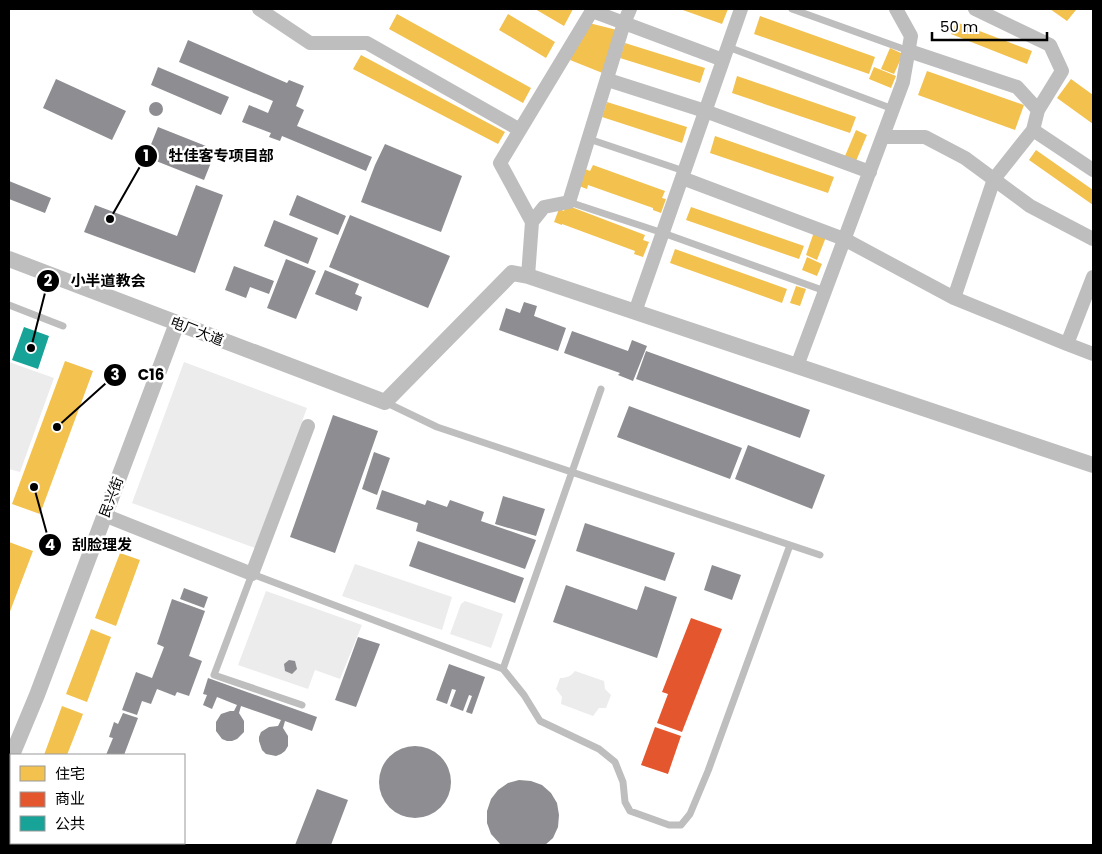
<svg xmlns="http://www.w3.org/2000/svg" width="1102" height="854" viewBox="0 0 1102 854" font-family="Poppins,'Noto Sans SC',sans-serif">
  <rect width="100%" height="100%" fill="#fff"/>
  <path fill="#ececec" d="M 9,362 L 54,378 L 20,472 L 9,469 Z
    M 184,362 L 307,408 L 255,548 L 132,503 Z
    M 355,564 L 452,597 L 442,630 L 342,596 Z
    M 266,591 L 362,625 L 340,679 L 315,670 L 308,689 L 238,665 Z
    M 465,601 L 503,614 L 491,648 L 450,634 L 461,604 Z
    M 575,671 L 604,681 L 605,689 L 611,695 L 606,708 L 599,708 L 593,716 L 561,704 L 562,697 L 556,689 L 560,678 C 567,678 571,676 575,671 Z"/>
  <path fill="#f2c14e" d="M 535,9 L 573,9 L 564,26 Z
    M 680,9 L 728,9 L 722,24 Z
    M 1050,9 L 1075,9 L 1076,10 L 1067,21 Z
    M 397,14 L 531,88 L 523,103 L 389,29 Z
    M 508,14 L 555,42 L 546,58 L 499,30 Z
    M 760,16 L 875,57 L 869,74 L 754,34 Z
    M 956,22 L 1032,51 L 1027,64 L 951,34 Z
    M 589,23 L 617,30 L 605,74 L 570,60 Z
    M 625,43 L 705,68 L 700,83 L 620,58 Z
    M 890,48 L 903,54 L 894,74 L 881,69 Z
    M 361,55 L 505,132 L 498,144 L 353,69 Z
    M 874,67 L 896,76 L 891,88 L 869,79 Z
    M 927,71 L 1024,105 L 1015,130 L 918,95 Z
    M 737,76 L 856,117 L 850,133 L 732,93 Z
    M 1071,79 L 1093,95 L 1093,124 L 1057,98 Z
    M 607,102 L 687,127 L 682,143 L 602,117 Z
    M 856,130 L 867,135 L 856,161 L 845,156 Z
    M 715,136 L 834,177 L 828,193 L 710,153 Z
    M 1036,150 L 1093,190 L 1093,205 L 1029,160 Z
    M 593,165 L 665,191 L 662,198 L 666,199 L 661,213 L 653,210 L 653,208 L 588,185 L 587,189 L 579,186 L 585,169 L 590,171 Z
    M 566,205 L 645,235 L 643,240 L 649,242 L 643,257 L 634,254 L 635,251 L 562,224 L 562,225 L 554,222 L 559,209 L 564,211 Z
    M 691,207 L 804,246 L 799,259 L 686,220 Z
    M 814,232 L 826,237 L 817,260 L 806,255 Z
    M 675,249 L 787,289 L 782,303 L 670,263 Z
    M 807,257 L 822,264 L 817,276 L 802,270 Z
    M 796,286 L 806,289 L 800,306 L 790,303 Z
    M 65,361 L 93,371 L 40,514 L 12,504 Z
    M 9,542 L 33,551 L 9,614 Z
    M 120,553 L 140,560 L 116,626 L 95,618 Z
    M 91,629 L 111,637 L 87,702 L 66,694 Z
    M 62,706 L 83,714 L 67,755 L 44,755 Z"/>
  <path fill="#e4572e" d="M 691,618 L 722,629 L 682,732 L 657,723 L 668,694 L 662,692 Z
    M 655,727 L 681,736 L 668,774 L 641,765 Z"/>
  <path fill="#17a398" d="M 24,327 L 49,336 L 38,369 L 12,360 Z"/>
  <path fill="#8d8d92" d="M 188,40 L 287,83 L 289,80 L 304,86 L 296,106 L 304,110 L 297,126 L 372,157 L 366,171 L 282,136 L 280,141 L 269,137 L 271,133 L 242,122 L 249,105 L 268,113 L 273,101 L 179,62 Z
    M 158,67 L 229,97 L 221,115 L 151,85 Z
    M 56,79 L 126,111 L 112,140 L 43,108 Z
    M149 109a7 7 0 1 1 14 0a7 7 0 1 1-14 0Z
    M 158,127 L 216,150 L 204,180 L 146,157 Z
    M 385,144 L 462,176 L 441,232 L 361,202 L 375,165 Z
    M 9,181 L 51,198 L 45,213 L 9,199 Z
    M 196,185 L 223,195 L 195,273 L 84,232 L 95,205 L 177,236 Z
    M 297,195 L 346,216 L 338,235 L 289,215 Z
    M 350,215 L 450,256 L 428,308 L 329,267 Z
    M 274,220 L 318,238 L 308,264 L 264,246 Z
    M 286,259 L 316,271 L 296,319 L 267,308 Z
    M 234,266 L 274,281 L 269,294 L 250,287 L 246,298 L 225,290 Z
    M 325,270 L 359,284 L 355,294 L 362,297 L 357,311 L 315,294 Z
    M 524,302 L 537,306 L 534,316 L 566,328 L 558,351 L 499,330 L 506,308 L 520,313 Z
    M 572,331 L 628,351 L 632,340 L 647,346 L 633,381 L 618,375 L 620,373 L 564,353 Z
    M 646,351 L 810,410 L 800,438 L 636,379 Z
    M 629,406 L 742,448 L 730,479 L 617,437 Z
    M 333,415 L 378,431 L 335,553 L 290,537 Z
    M 748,445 L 825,475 L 812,509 L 735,479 Z
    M 374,452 L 390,458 L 377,495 L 362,489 Z
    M 382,490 L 425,505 L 427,500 L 447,507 L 450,500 L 484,512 L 481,521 L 536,540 L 525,569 L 416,531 L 418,523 L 376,509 Z
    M 503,496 L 545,509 L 536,536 L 495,524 Z
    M 585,523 L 675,553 L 665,581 L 576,551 Z
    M 418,541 L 524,578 L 515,603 L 409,566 Z
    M 712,565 L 741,575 L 732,600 L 704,590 Z
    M 566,585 L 637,610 L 645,586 L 677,597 L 657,658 L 553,622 Z
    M 184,588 L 208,597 L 204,608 L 180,599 Z
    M 172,599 L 205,611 L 189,656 L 202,661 L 189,696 L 177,692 L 175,696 L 157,689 L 151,704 L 142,701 L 137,715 L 122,710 L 136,672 L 152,678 L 164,647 L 157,644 Z
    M 358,637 L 380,644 L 356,707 L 335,700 Z
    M 289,660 L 295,661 L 297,669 L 292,674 L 285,671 L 284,664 Z
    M 449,664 L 485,677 L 472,714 L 466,712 L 472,696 L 469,695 L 463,711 L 450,706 L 456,690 L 452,689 L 447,704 L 436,700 Z
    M 208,678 L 317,717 L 312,731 L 285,721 L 283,728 L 288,736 L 288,746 L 285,751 L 281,754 L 276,756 L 266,754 L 262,750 L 259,741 L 259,737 L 261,732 L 269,727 L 278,726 L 281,720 L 241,706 L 239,713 L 244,721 L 244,732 L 237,739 L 232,741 L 227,741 L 222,739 L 216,731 L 216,722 L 221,714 L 230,711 L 234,711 L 237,705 L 217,697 L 212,709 L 203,705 L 207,695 L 203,694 Z
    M 123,713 L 138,718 L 124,755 L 106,755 L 113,738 L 109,737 L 114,722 L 118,724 Z
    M379 782a36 36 0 1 1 72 0a36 36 0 1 1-72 0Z
    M 519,780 L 531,781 L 542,785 L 551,793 L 557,803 L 559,815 L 558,827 L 553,838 L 545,845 L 501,845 L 491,834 L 487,823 L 487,811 L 491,799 L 498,790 L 508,783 Z
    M 317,789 L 348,800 L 331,845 L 295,845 Z
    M 100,843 L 174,843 L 180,845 L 106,845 Z"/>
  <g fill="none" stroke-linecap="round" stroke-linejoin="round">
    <path stroke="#bebebe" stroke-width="7" d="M 792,9 L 909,51
      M 728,47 L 893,109
      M 589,139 L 684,171
      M 569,202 L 663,233 L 825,291
      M 9,305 L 63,326
      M 385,402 L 437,427 L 820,555
      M 503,669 L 601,389
      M 302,705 L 214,675 L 252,574 L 503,669 L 524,695 L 540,721 L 599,749 L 615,762 L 623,782 L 625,802 L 630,811 L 669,825 L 681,825 L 690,814 L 708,771 L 790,545"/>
    <path stroke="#bebebe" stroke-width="14" d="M 259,9 L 310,43 L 367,43 L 520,130
      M 975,9 L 1050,45 L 1062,71 L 1038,110
      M 592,11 L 723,60
      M 909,51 L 1017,87 L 1038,110 L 1033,130 L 1093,170
      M 608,80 L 705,111 L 870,172
      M 883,137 L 925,137 L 965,158 L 1030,206 L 1093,239
      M 682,178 L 844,239 L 954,298 L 1067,344
      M 532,222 L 544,207 L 569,202 L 624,23 L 630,9
      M 528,276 L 532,222 L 500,163 L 593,9
      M 1093,277 L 1067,344 L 1093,354
      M 954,298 L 994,179 L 1033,130
      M 635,312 L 741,9
      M 797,366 L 903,82 L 911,36 L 896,9
      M 104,515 L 252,574 L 308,426"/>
    <path stroke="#bebebe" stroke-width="16" d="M 9,259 L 385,402 L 512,273 L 528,276 L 1093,465
      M 12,755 L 37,695 L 177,323"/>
  </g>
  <g text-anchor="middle" stroke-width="5" stroke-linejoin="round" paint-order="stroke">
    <g font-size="14" fill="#000" stroke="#fff">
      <text transform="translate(197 331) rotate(21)" y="5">电厂大道</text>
      <text transform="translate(111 497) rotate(-69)" y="5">民兴街</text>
    </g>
  </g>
  <path fill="none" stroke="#000" stroke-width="2" d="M110 219L146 156M31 348L48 281M57 427L115 375M34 487L50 545"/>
  <g fill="#000" stroke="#fff" stroke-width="2">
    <circle cx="110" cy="219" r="5"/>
    <circle cx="31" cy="348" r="5"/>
    <circle cx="57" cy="427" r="5"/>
    <circle cx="34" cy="487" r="5"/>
    <circle cx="146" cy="156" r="12"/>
    <circle cx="48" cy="281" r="12"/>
    <circle cx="115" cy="375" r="12"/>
    <circle cx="50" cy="545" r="12"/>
  </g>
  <g font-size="15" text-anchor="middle" font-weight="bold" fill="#fff">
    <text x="146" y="161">1</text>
    <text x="48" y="286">2</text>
    <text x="115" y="380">3</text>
    <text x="50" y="550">4</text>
  </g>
  <g font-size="15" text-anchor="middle" font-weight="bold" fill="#000" stroke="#fff" stroke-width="5" stroke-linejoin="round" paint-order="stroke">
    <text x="221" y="161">牡佳客专项目部</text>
    <text x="108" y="286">小半道教会</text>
    <text x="151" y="380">C16</text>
    <text x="102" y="550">刮脸理发</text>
  </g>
  <rect width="1102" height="854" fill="none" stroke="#000000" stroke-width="20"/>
  <rect x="10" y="754" width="175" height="90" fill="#ffffff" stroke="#999999"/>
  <rect x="20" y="766" width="25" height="15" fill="#f2c14e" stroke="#999999"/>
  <text x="55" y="779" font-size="15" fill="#000000">住宅</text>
  <rect x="20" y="792" width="25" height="15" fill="#e4572e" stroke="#999999"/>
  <text x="55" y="804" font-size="15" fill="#000000">商业</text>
  <rect x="20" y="816" width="25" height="15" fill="#17a398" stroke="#999999"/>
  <text x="55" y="829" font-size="15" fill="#000000">公共</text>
  <path d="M932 32v8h115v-8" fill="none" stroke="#000000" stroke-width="2.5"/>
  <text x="940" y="32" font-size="15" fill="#000000" stroke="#ffffff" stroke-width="4" paint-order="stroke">50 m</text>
</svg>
